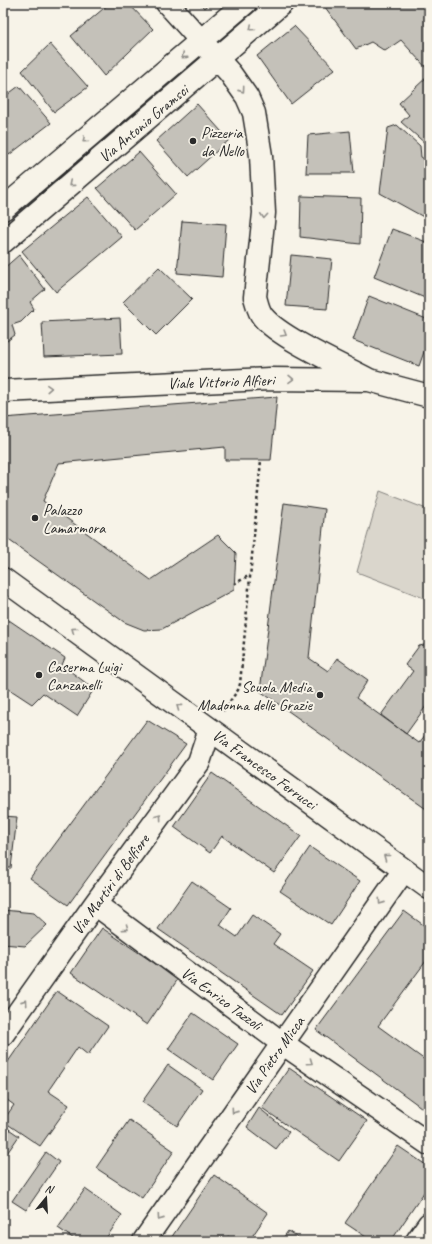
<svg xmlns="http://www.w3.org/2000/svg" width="432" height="1244" viewBox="0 0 432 1244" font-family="Caveat,sans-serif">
  <rect width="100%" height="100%" fill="#f7f3e8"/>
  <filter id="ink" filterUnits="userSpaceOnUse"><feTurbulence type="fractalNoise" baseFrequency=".025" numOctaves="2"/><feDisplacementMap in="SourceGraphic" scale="8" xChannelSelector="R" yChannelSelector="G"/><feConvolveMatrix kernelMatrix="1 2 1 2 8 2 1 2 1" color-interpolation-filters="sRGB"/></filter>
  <g filter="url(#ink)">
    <path fill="#dad6cc" stroke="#82807c" d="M 380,491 L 429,510 L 429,600 L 357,572 Z"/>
    <path fill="#c4c1b9" stroke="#2b2b2b" d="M 110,3 L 128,3 L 153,29 L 104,76 L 71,36 Z
      M 199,3 L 210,3 L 204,8 Z
      M 322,3 L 429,3 L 429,71 L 401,40 L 385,51 L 371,42 L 356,49 Z
      M 294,26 L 335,69 L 291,104 L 257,56 Z
      M 50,44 L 88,87 L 54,112 L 22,71 Z
      M 429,75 L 429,143 L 427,145 L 401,122 L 409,115 L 399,103 Z
      M 19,86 L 51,123 L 9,155 L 3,148 L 3,98 Z
      M 197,104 L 229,140 L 188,177 L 156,141 Z
      M 397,125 L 420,146 L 421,157 L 429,162 L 429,220 L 380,193 L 388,128 Z
      M 350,131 L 354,173 L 306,173 L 308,135 Z
      M 139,152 L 176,194 L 135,230 L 97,188 Z
      M 301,196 L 361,198 L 360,244 L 300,237 Z
      M 88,197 L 122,237 L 56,292 L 22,251 Z
      M 182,221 L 226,224 L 222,277 L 177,273 Z
      M 392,229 L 429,243 L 429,288 L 425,298 L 374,277 Z
      M 19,255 L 45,289 L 30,302 L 34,309 L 21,322 L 12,325 L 15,335 L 3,344 L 3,269 Z
      M 291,255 L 332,259 L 327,309 L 286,306 Z
      M 159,267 L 192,299 L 156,335 L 123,302 Z
      M 369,296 L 429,320 L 429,338 L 419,366 L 353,340 Z
      M 120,318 L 122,354 L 44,357 L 42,322 Z
      M 277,397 L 271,460 L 225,460 L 225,447 L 59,463 L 43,501 L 151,580 L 218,535 L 236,553 L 234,590 L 162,629 L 144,630 L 124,622 L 3,536 L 3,418 Z
      M 284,503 L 325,509 L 309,658 L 328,671 L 337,658 L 368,680 L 356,698 L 419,743 L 429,730 L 429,811 L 260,691 Z
      M 3,616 L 65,658 L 62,665 L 94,689 L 77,716 L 43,693 L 32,704 L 3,685 Z
      M 429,644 L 429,702 L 406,734 L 381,715 L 413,671 L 405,665 L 419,646 Z
      M 147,720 L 186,744 L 68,905 L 30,878 Z
      M 212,773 L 301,836 L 274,873 L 222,836 L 210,853 L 174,827 Z
      M 3,816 L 17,817 L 11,868 L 3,868 Z
      M 310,847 L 360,881 L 331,925 L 280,891 Z
      M 192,881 L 231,908 L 220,925 L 237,937 L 252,915 L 280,934 L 273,944 L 313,971 L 282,1015 L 158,929 Z
      M 3,910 L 34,913 L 47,925 L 25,946 L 3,944 Z
      M 404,911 L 429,929 L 429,957 L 378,1026 L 429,1063 L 429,1113 L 316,1030 Z
      M 102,928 L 178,979 L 147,1025 L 71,973 Z
      M 57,991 L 108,1026 L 88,1055 L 78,1047 L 48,1091 L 69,1105 L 40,1146 L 3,1121 L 14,1105 L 3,1097 L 3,1069 Z
      M 193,1013 L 238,1044 L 213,1080 L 168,1049 Z
      M 168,1065 L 202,1089 L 177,1126 L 142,1102 Z
      M 289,1068 L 367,1121 L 339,1161 L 262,1108 Z
      M 259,1108 L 289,1132 L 276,1149 L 247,1127 Z
      M 129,1120 L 174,1151 L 142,1198 L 96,1168 Z
      M 3,1125 L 19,1136 L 3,1159 Z
      M 398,1146 L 429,1167 L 429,1185 L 391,1241 L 372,1241 L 345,1223 Z
      M 46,1152 L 59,1162 L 26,1210 L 12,1201 Z
      M 214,1175 L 268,1213 L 249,1241 L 235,1241 L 228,1236 L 225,1241 L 169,1241 Z
      M 85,1189 L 122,1215 L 104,1241 L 77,1241 L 58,1228 Z
      M 288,1231 L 303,1241 L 281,1241 Z"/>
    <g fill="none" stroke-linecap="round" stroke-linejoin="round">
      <defs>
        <path id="minor" d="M 167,3 L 230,73 L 247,97 L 254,113 L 261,156 L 264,213 L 255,297 C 257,303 258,311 263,317 C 280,338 343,366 369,380
          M 3,209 L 245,3
          M 3,242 L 282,3
          M 3,391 L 269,379 L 369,380 L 429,396
          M 3,579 L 429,888
          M 95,904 L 282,1043 L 429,1144
          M 3,1034 L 95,904 L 199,762 L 210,729
          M 144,1241 L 404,870
          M 417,1241 L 429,1224"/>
      </defs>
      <use href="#minor" stroke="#2b2b2b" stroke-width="25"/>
      <path stroke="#2b2b2b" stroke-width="2.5" stroke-dasharray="3 3" stroke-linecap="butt" d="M 234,584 L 250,575
        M 223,711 L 238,690 L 240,684 L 261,460"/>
      <use href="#minor" stroke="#f7f3e8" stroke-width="22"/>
    </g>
    <defs><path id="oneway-chevron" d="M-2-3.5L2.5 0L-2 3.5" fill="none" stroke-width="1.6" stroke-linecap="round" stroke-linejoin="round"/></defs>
    <g stroke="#918f8a">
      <use href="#oneway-chevron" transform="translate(252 28) rotate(139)"/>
      <use href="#oneway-chevron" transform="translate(184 56) rotate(140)"/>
      <use href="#oneway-chevron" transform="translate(242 90) rotate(55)"/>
      <use href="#oneway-chevron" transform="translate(85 140) rotate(140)"/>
      <use href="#oneway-chevron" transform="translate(71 184) rotate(140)"/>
      <use href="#oneway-chevron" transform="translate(264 216) rotate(94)"/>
      <use href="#oneway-chevron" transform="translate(284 334) rotate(31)"/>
      <use href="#oneway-chevron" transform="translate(291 379) rotate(1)"/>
      <use href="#oneway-chevron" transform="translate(49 388) rotate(-3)"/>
      <use href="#oneway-chevron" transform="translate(74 630) rotate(-144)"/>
      <use href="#oneway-chevron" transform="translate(179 707) rotate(-144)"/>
      <use href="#oneway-chevron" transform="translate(159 817) rotate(-54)"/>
      <use href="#oneway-chevron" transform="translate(386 857) rotate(-144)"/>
      <use href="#oneway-chevron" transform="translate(381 902) rotate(125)"/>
      <use href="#oneway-chevron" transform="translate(126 928) rotate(36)"/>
      <use href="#oneway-chevron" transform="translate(25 1002) rotate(-55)"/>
      <use href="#oneway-chevron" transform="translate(310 1062) rotate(35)"/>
      <use href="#oneway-chevron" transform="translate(234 1111) rotate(125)"/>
      <use href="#oneway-chevron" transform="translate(160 1218) rotate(125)"/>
    </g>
  </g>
  <g fill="#2b2b2b" stroke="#f7f3e8" stroke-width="1.5">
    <circle cx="193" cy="141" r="4"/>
    <circle cx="35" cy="518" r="4"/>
    <circle cx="39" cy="675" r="4"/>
    <circle cx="320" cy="695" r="4"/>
  </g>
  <g text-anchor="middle" stroke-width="4" stroke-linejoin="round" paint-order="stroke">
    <g font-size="16" fill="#2b2b2b" stroke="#f7f3e8">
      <text transform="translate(143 123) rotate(-40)" y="6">Via Antonio Gramsci</text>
      <text transform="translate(221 381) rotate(-2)" y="6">Viale Vittorio Alfieri</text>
      <text transform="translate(265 769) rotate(36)" y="6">Via Francesco Ferrucci</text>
      <text transform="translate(110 884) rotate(-54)" y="6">Via Martiri di Belfiore</text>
      <text transform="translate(222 998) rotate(36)" y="6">Via Enrico Tazzoli</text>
      <text transform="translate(274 1055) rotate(-55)" y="6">Via Pietro Micca</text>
    </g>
    <g font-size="16" fill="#2b2b2b" stroke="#f7f3e8" text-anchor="start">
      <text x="201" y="138">Pizzeria<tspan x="201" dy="18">da Nello</tspan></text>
      <text x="43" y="515">Palazzo<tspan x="43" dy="18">Lamarmora</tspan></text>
      <text x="47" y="672">Caserma Luigi<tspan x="47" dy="18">Canzanelli</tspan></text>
      <text x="312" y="692" text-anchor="end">Scuola Media<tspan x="312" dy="18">Madonna delle Grazie</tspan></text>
    </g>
  </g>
  <rect width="432" height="1244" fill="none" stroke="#f7f3e8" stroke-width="16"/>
  <rect x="8" y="8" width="416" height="1228" fill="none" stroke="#2b2b2b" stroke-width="1.5" filter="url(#ink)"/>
  <g transform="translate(46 1198) rotate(18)" stroke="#f7f3e8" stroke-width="3" paint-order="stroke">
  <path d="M0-3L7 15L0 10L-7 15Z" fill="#2b2b2b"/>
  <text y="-6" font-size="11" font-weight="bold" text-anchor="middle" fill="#2b2b2b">N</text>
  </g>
</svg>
